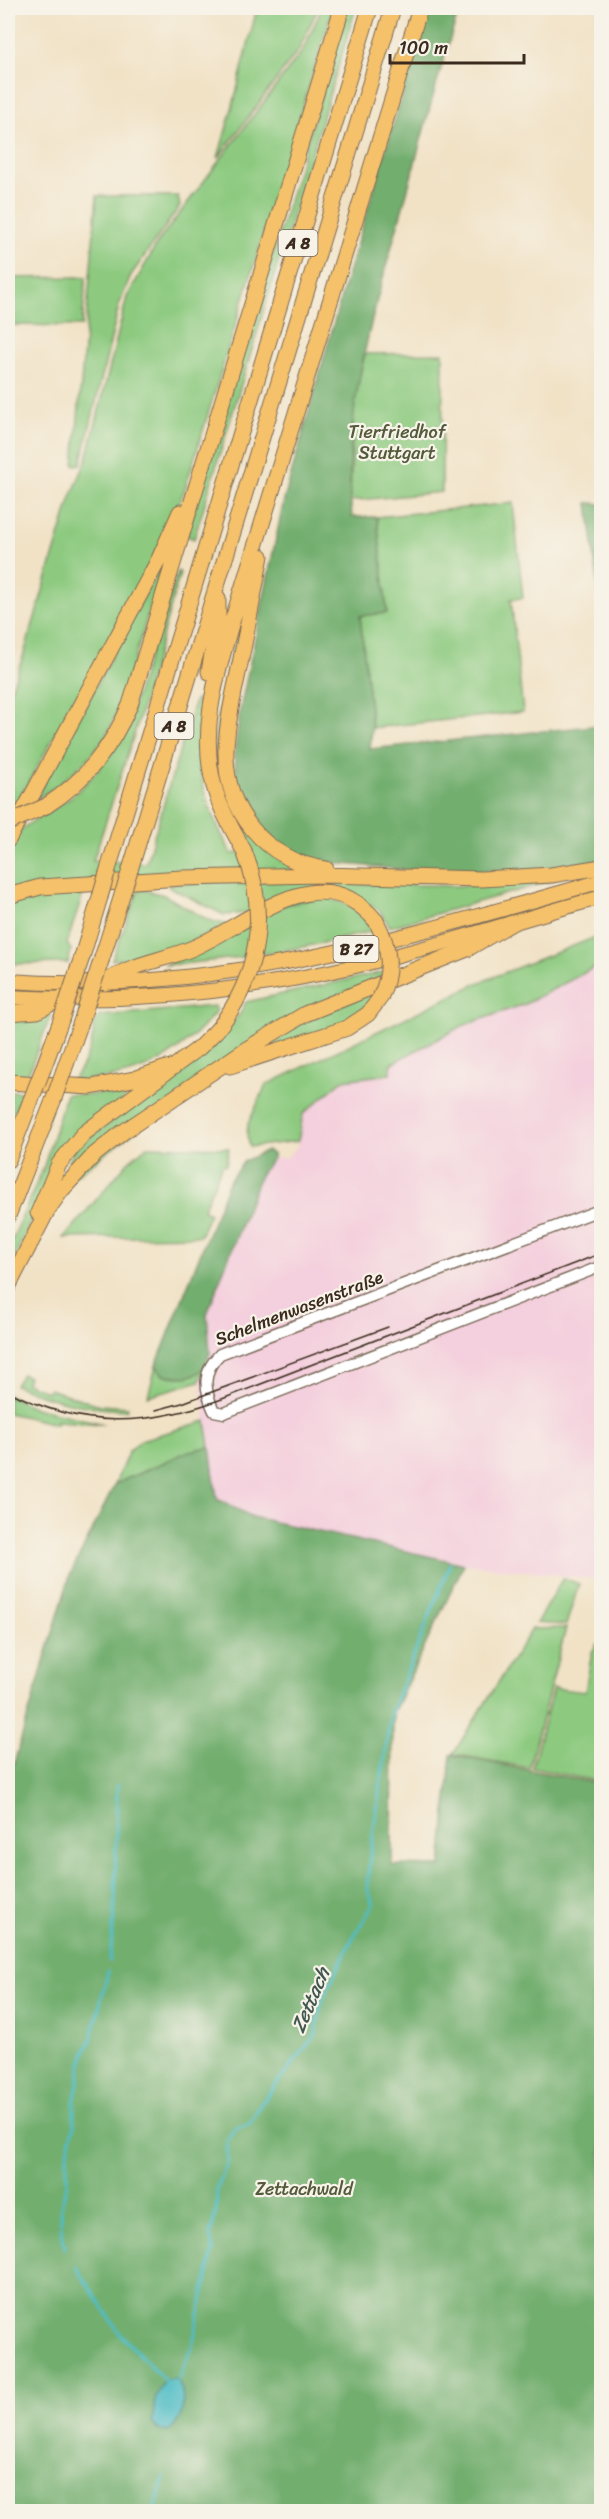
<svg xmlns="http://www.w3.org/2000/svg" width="609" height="2519" viewBox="0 0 609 2519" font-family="Sriracha,sans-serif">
  <rect width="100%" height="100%" fill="#f7f3e8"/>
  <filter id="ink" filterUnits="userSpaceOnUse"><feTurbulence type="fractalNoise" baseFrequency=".0167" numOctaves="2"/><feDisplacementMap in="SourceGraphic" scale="12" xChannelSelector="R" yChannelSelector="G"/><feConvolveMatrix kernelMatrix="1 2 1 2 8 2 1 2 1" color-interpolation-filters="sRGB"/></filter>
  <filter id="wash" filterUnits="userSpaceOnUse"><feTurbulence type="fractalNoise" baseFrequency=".008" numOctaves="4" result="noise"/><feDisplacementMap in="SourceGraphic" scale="24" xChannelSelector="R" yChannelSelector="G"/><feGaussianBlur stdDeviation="1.35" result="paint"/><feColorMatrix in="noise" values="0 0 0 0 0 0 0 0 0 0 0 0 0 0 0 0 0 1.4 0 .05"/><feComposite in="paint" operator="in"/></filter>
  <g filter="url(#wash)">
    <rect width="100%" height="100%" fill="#f1e2c6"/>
    <path fill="#f4cfdd" d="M 601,964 L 601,1580 L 464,1564 L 252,1517 L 217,1499 L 200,1378 L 210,1353 L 207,1314 L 260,1175 L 273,1158 L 286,1158 L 297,1147 L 303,1114 L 343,1080 L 390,1074 L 392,1064 L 463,1026 L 525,1004 Z"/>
    <path fill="#8dca80" stroke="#647a4f" stroke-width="1.5" d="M 257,8 L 318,8 L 299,49 L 218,158 L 235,98 Z
      M 322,8 L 333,8 L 185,489 C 138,600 71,703 14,809 L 8,811 L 8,697 L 24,654 L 71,497 L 87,459 L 127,297 L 158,242 L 303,50 Z
      M 348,8 L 356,8 L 194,539 L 187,536 Z
      M 97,196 L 178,196 L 180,206 L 131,275 L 119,305 L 81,464 L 74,465 Z
      M 86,277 L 82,326 L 8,325 L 8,278 Z
      M 443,353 L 442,492 L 350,501 L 354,401 L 365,354 Z
      M 513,503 L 523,598 L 511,599 L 523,712 L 372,728 L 360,616 L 387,612 L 377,517 Z
      M 165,557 L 121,705 L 105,737 L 87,760 L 58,785 L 35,800 Z
      M 178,571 L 180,573 L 138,722 L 93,861 L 146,863 L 195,700 L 200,701 C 194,763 201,800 232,854 L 250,850 C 242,834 231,818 224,801 C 202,739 226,680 242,620 L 223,778 L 298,870 L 8,891 C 8,879 4,860 9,849 C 19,822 41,819 63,803 C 88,785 106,762 122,737 Z
      M 234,880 L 455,886 L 555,880 L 390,927 L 379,910 L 346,891 L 245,913 L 224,915 L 169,887 L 169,884 Z
      M 85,888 L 67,943 L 71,950 L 68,963 L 8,964 L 8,901 L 15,897 Z
      M 139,889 L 164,895 L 208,920 L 228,925 L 159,956 L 112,960 Z
      M 323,897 L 355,906 L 376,930 C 307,949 236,960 164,965 L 285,905 Z
      M 601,935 L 601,964 L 525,1004 L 462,1026 L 392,1063 L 390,1074 L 343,1080 L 303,1114 L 298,1141 L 250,1147 L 247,1135 L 248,1124 L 266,1085 L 478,983 Z
      M 402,968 L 282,1021 L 53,1193 L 75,1149 L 201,1057 L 240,1014 L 246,1002 Z
      M 373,990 L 375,996 L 350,1022 L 251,1053 L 283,1032 Z
      M 215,1006 L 216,1012 C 175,1061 137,1080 72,1080 C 84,1067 96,1039 93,1023 L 100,1016 Z
      M 51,1015 L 27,1077 L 8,1076 L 8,1018 Z
      M 137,1086 L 53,1170 L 8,1273 L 8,1250 L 44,1166 L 66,1094 L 91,1095 Z
      M 8,1091 L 22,1092 L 8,1127 Z
      M 147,1146 L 229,1148 L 226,1165 L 222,1165 L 203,1210 L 210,1213 L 200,1236 L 64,1238 L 128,1162 Z
      M 156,1366 C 170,1384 187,1377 205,1367 L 200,1381 L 148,1396 Z
      M 22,1374 L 28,1377 L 26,1383 L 48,1392 L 49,1389 L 100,1405 L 128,1407 L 127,1410 C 86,1409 53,1401 15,1385 Z
      M 8,1395 L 35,1408 L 104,1424 L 56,1421 L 56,1424 L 8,1413 Z
      M 206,1421 L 210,1447 L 189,1451 L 115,1484 L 129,1451 L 141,1440 Z
      M 563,1578 L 579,1584 L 566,1625 L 536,1623 Z
      M 566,1628 L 529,1768 L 453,1754 L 532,1629 Z
      M 597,1644 L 602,1645 L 601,1782 L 532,1768 L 553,1688 L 585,1692 L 592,1652 Z"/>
    <path fill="#72ae6e" stroke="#566c46" stroke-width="1.5" d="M 429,8 L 460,8 C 439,69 423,133 406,196 C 378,296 340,413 352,517 L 377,517 L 387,613 L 360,616 L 372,728 L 370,749 L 601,725 L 601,861 L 533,871 L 419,871 L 324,862 L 283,848 L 256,825 L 240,797 L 234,756 L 241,705 L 284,500 L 345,283 Z
      M 588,503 L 601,504 L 601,626 L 601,613 Z
      M 266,1151 L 273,1154 L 273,1158 L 260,1175 L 207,1314 L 210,1353 L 205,1367 L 197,1374 L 186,1377 L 163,1375 L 156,1366 L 229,1181 L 244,1161 Z
      M 210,1447 L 217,1499 L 252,1517 L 464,1564 L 393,1713 L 392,1865 L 441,1866 L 451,1755 L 601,1784 L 601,2511 L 8,2512 L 8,1783 L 70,1575 L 115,1484 L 189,1451 Z"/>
    <path fill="#4fbdc6" stroke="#457472" stroke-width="1.5" d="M 177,2379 C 187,2396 185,2420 168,2432 L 158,2430 L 152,2422 L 156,2396 L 165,2380 Z"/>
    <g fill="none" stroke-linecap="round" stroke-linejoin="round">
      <path stroke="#4fbdc6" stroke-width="3" d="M 600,8 L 602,16
        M 110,1961 L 115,1903 L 117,1785
        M 65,2248 L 61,2228 L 61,2206 L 67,2184 L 67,2155 L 74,2127 L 74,2103 L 84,2054 L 91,2040 L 108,1972
        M 76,2267 L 121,2335 L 167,2383
        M 176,2383 L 192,2347 L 213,2251 L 210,2234 L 216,2213 L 217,2189 L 228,2161 L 227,2141 L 234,2129 L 250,2123 L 261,2104 L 316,2034 L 321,2003 L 351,1941 L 373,1905 L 367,1887 L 370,1856 L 391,1713 L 450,1564
        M 154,2512 L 164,2477"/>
    </g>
  </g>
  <g filter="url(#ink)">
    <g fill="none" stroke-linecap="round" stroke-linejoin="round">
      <defs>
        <path id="tertiary" d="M 602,1209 L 220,1354 C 202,1371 204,1389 214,1411 L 224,1413 L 602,1266"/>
        <path id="trunk" d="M 8,981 C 216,996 404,937 602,881
          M 8,997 C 123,1003 239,993 351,967 C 436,947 518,920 602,897"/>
        <path id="motorway" d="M 261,556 C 254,591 248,625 241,659 C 235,689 227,719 226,749 C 224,810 265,861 326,869
          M 209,672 L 218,619 L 218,598
          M 46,806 C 86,780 111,748 130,705 L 342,8
          M 8,840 L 159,559 L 180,512
          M 244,851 C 234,832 222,813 216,793 C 198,736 215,680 231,625 L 420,8
          M 130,870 L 393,8
          M 107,873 L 370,8
          M 8,896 L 40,887 L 182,878 L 322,875 L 482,879 L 551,875 L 602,867
          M 82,957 L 100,897
          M 102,958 L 123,892
          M 105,983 C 130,963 163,961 193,948 C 251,923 320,853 376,921
          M 8,1013 L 37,1011 L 62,998
          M 230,1066 L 347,1028 L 368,1014 L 380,998
          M 43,1069 L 61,1020
          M 64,1070 L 82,1019
          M 8,1082 L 91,1087 L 134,1079 L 166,1068
          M 8,1160 L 31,1100
          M 38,1213 L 59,1164 L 83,1134 L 199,1048 L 217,1030
          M 8,1216 L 53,1101
          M 8,1287 L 47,1211 L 61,1191 L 94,1155 L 123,1132 L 245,1050 L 305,1014 L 467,949 L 512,923"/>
      </defs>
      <use href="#tertiary" stroke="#7b6a59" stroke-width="13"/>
      <use href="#trunk" stroke="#7b6a59" stroke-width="16"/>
      <use href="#motorway" stroke="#7b6a59" stroke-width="17"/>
      <use href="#tertiary" stroke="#fff" stroke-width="10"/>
      <use href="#trunk" stroke="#f5c16b" stroke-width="14"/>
      <use href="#motorway" stroke="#f5c16b" stroke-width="15"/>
      <path stroke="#3b2a1e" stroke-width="1.5" d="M 8,1391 C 81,1429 146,1427 222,1399 L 602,1253
        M 156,1410 L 182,1403 L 388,1327"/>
      <defs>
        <path id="motorway-bridge" d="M 8,823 L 46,806
          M 123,892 L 130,870
          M 100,897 L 107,873
          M 376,921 C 390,947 393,971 380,998
          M 82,1019 L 102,958
          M 61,1020 L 82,957
          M 217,1030 C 259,977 269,913 244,851
          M 31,1100 L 43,1069
          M 53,1101 L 64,1070"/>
      </defs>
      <use href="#motorway-bridge" stroke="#7b6a59" stroke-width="17" stroke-linecap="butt"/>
      <use href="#motorway-bridge" stroke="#f5c16b" stroke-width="15"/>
    </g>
  </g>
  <g text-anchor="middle" stroke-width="4.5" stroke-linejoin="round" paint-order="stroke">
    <g fill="#f7f3e8" stroke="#73665b" stroke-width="1.5">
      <rect x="278.5" y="230" width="39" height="26" rx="4.5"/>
      <rect x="154.5" y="713" width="39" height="26" rx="4.5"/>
      <rect x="333.5" y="936" width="45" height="26" rx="4.5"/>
    </g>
    <g font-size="16" font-weight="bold" fill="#3b2a1e">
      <text x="298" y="249">A 8</text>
      <text x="174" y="732">A 8</text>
      <text x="356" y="955">B 27</text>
    </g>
    <g font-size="18" fill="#545a3b" stroke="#f7f3e8">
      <text x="397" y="438">Tierfriedhof<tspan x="397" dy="21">Stuttgart</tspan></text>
      <text x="304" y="2195">Zettachwald</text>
    </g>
    <g font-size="18" fill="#3b2a1e" stroke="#f7f3e8">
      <text transform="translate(299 1308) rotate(-21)" y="6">Schelmenwasenstraße</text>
    </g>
    <g font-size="20" font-style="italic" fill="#415650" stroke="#f7f3e8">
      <text transform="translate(310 2000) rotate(-67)" y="7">Zettach</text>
    </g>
  </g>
  <rect width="609" height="2519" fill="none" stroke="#f7f3e8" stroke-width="30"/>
  <path d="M390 54v9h134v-9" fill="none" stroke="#3b2a1e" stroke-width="3"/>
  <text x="399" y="54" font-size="18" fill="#3b2a1e" stroke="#f7f3e8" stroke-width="4.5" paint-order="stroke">100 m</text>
</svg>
